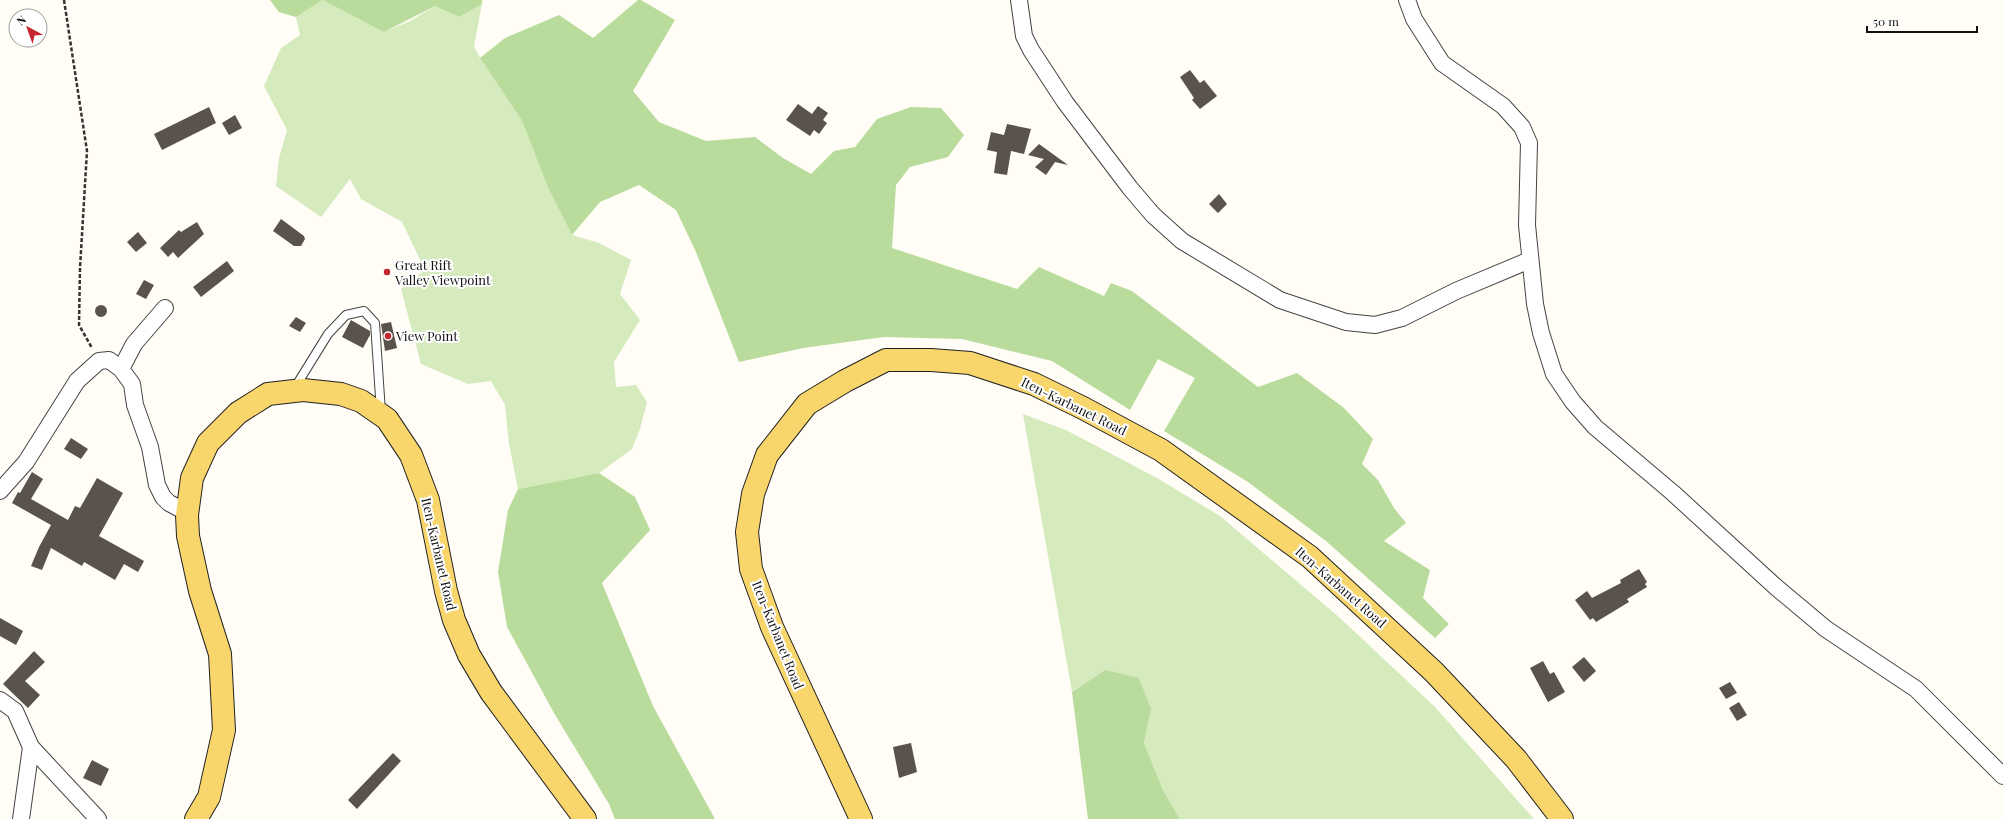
<svg xmlns="http://www.w3.org/2000/svg" width="2003" height="819" viewBox="0 0 2003 819" font-family="'Playfair Display',serif">
  <rect width="100%" height="100%" fill="#fffdf5"/>
  <path fill="#d5ebbd" d="M 321,0 L 333,0 L 384,32 L 410,21 L 435,6 L 459,17 L 482,4 L 474,46 L 480,58 L 522,121 L 549,190 L 572,235 L 599,243 L 631,260 L 620,294 L 640,320 L 614,362 L 616,387 L 636,385 L 647,402 L 640,429 L 632,449 L 599,473 L 518,489 L 509,444 L 505,405 L 491,381 L 468,384 L 421,364 L 401,289 L 425,270 L 402,222 L 361,199 L 350,179 L 321,217 L 276,186 L 279,158 L 287,130 L 264,86 L 281,48 L 300,35 L 296,17 L 279,12 Z
    M 1023,414 L 1066,430 L 1157,478 L 1220,516 L 1340,618 L 1435,707 L 1534,819 L 1180,819 L 1163,790 L 1144,743 L 1151,709 L 1105,670 L 1072,692 Z"/>
  <path fill="#b9dc9c" d="M 270,0 L 322,0 L 296,17 L 279,12 Z
    M 323,0 L 482,0 L 482,4 L 459,17 L 435,6 L 384,32 Z
    M 638,0 L 641,0 L 675,20 L 633,91 L 659,122 L 706,141 L 755,137 L 783,158 L 811,174 L 834,151 L 855,147 L 877,119 L 911,107 L 941,108 L 964,135 L 948,157 L 910,167 L 896,185 L 892,248 L 1017,289 L 1039,267 L 1104,296 L 1111,283 L 1132,291 L 1258,387 L 1297,373 L 1344,408 L 1373,439 L 1362,464 L 1378,480 L 1394,508 L 1406,523 L 1384,541 L 1430,570 L 1423,598 L 1449,624 L 1435,638 L 1326,541 L 1248,482 L 1164,431 L 1195,378 L 1158,359 L 1130,410 L 1052,361 L 962,339 L 884,337 L 803,348 L 739,362 L 696,252 L 676,210 L 639,185 L 600,202 L 572,235 L 549,190 L 522,121 L 480,58 L 505,38 L 559,15 L 593,38 Z
    M 599,473 L 635,497 L 650,530 L 602,583 L 653,706 L 715,819 L 615,819 L 609,804 L 554,713 L 507,627 L 498,572 L 508,510 L 518,489 Z
    M 1105,670 L 1139,678 L 1151,709 L 1144,743 L 1163,790 L 1180,819 L 1088,819 L 1072,692 Z"/>
  <path fill="#5a524d" d="M 1190,70 L 1200,83 L 1204,80 L 1217,96 L 1200,109 L 1192,100 L 1194,98 L 1180,77 Z
    M 798,104 L 812,114 L 818,106 L 828,113 L 823,120 L 827,123 L 819,134 L 814,130 L 810,136 L 786,120 Z
    M 209,107 L 216,123 L 162,150 L 154,134 Z
    M 235,115 L 242,128 L 229,135 L 222,123 Z
    M 1007,124 L 1031,129 L 1024,154 L 1011,151 L 1007,175 L 994,173 L 997,152 L 987,150 L 991,132 L 1004,135 Z
    M 1039,144 L 1068,165 L 1055,162 L 1046,175 L 1035,167 L 1044,159 L 1028,155 Z
    M 1219,194 L 1227,204 L 1218,213 L 1209,204 Z
    M 281,219 L 304,236 L 305,239 L 301,246 L 294,246 L 273,231 Z
    M 197,222 L 204,234 L 178,258 L 173,252 L 168,257 L 160,248 L 179,230 L 181,232 Z
    M 138,232 L 147,243 L 136,252 L 127,242 Z
    M 227,261 L 234,271 L 201,297 L 193,287 Z
    M 144,280 L 154,285 L 146,299 L 136,294 Z
    M95 311a6 6 0 1 1 12 0a6 6 0 1 1-12 0Z
    M 296,317 L 306,323 L 300,332 L 289,326 Z
    M 351,320 L 370,331 L 370,335 L 363,348 L 342,337 Z
    M 391,322 L 397,348 L 385,351 L 381,324 Z
    M 71,438 L 88,449 L 81,459 L 64,449 Z
    M 32,472 L 43,479 L 31,499 L 68,520 L 75,506 L 80,508 L 97,478 L 123,493 L 99,536 L 144,561 L 138,572 L 124,564 L 115,580 L 84,562 L 82,566 L 51,548 L 42,570 L 31,566 L 39,547 L 51,525 L 12,503 L 18,492 L 20,493 Z
    M 1639,569 L 1647,582 L 1645,584 L 1647,587 L 1627,599 L 1629,602 L 1596,622 L 1593,618 L 1590,620 L 1575,600 L 1587,591 L 1592,598 L 1621,583 L 1620,580 Z
    M 0,618 L 23,631 L 16,645 L 0,636 Z
    M 34,651 L 45,662 L 25,681 L 40,695 L 28,708 L 3,684 Z
    M 1584,657 L 1596,671 L 1584,682 L 1572,667 Z
    M 1543,661 L 1550,674 L 1554,672 L 1565,692 L 1548,702 L 1530,668 Z
    M 1730,682 L 1737,693 L 1726,699 L 1719,688 Z
    M 1739,702 L 1747,715 L 1737,721 L 1729,708 Z
    M 911,743 L 917,772 L 899,778 L 893,747 Z
    M 393,753 L 401,761 L 357,809 L 348,800 Z
    M 92,760 L 109,769 L 101,786 L 83,778 Z"/>
  <g fill="none" stroke-linecap="round" stroke-linejoin="round">
    <defs>
      <path id="service" d="M 294,389 L 328,334 L 346,315 L 364,311 L 375,323 L 381,412"/>
      <path id="minor" d="M 1019,0 L 1024,36 L 1031,50 L 1065,102 L 1130,188 L 1153,215 L 1182,241 L 1280,300 L 1346,322 L 1375,325 L 1402,318 L 1456,291 L 1530,260
        M 1407,0 L 1414,19 L 1442,63 L 1503,106 L 1522,127 L 1529,143 L 1527,225 L 1535,304 L 1541,333 L 1554,374 L 1573,402 L 1595,427 L 1673,493 L 1777,588 L 1826,629 L 1916,689 L 2003,776
        M 121,369 L 134,344 L 165,308
        M 0,491 L 26,462 L 77,381 L 99,361 L 109,360 L 121,369 L 132,384 L 135,405 L 150,447 L 157,485 L 163,497 L 169,503 L 188,513
        M 0,700 L 15,711 L 31,747 L 98,819
        M 21,819 L 31,747"/>
      <path id="primary" d="M 196,819 L 209,797 L 224,730 L 220,654 L 200,591 L 188,536 L 187,515 L 192,478 L 208,443 L 238,413 L 268,394 L 303,390 L 341,394 L 361,401 L 387,419 L 411,455 L 428,500 L 446,591 L 454,620 L 469,655 L 491,692 L 585,819
        M 861,819 L 772,627 L 751,569 L 747,532 L 753,494 L 767,455 L 807,404 L 845,381 L 886,360 L 931,360 L 970,363 L 1034,384 L 1083,408 L 1161,450 L 1310,557 L 1434,672 L 1516,759 L 1562,819"/>
    </defs>
    <use href="#service" stroke="#444" stroke-width="10"/>
    <use href="#minor" stroke="#444" stroke-width="18"/>
    <use href="#primary" stroke="#222" stroke-width="24"/>
    <path stroke="#333" stroke-width="2.5" stroke-dasharray="4 2" stroke-linecap="butt" d="M 64,0 L 87,151 L 80,268 L 79,325 L 92,348"/>
    <use href="#service" stroke="#fff" stroke-width="8"/>
    <use href="#minor" stroke="#fff" stroke-width="16"/>
    <use href="#primary" stroke="#f9d66b" stroke-width="22"/>
  </g>
  <g fill="#c4262e" stroke="#fff" stroke-width="1.5">
    <circle cx="387" cy="272" r="4"/>
    <circle cx="388" cy="336" r="4"/>
  </g>
  <g text-anchor="middle" stroke-width="4" stroke-linejoin="round" paint-order="stroke">
    <g font-size="13" fill="#111" stroke="#fff" text-anchor="start">
      <text x="395" y="270">Great Rift<tspan x="395" dy="15">Valley Viewpoint</tspan></text>
      <text x="396" y="341">View Point</text>
    </g>
    <g font-size="13" fill="#111" stroke="#fff">
      <text transform="translate(1074 406) rotate(26)" y="5">Iten-Karbanet Road</text>
      <text transform="translate(439 554) rotate(77)" y="5">Iten-Karbanet Road</text>
      <text transform="translate(1341 587) rotate(41)" y="5">Iten-Karbanet Road</text>
      <text transform="translate(778 635) rotate(68)" y="5">Iten-Karbanet Road</text>
    </g>
  </g>
  <g transform="translate(28 28) rotate(319)"><circle r="19" fill="#ffffff" stroke="#a0a0a0"/>
  <path d="M0-3L7 15L0 10L-7 15Z" fill="#c4262e"/>
  <text y="-6" font-size="11" font-weight="bold" text-anchor="middle" fill="#111111">N</text>
  </g>
  <path d="M1867 26v6h110v-6" fill="none" stroke="#111111" stroke-width="2"/>
  <text x="1873" y="26" font-size="12" fill="#111111" stroke="#ffffff" stroke-width="3" paint-order="stroke">50 m</text>
</svg>
